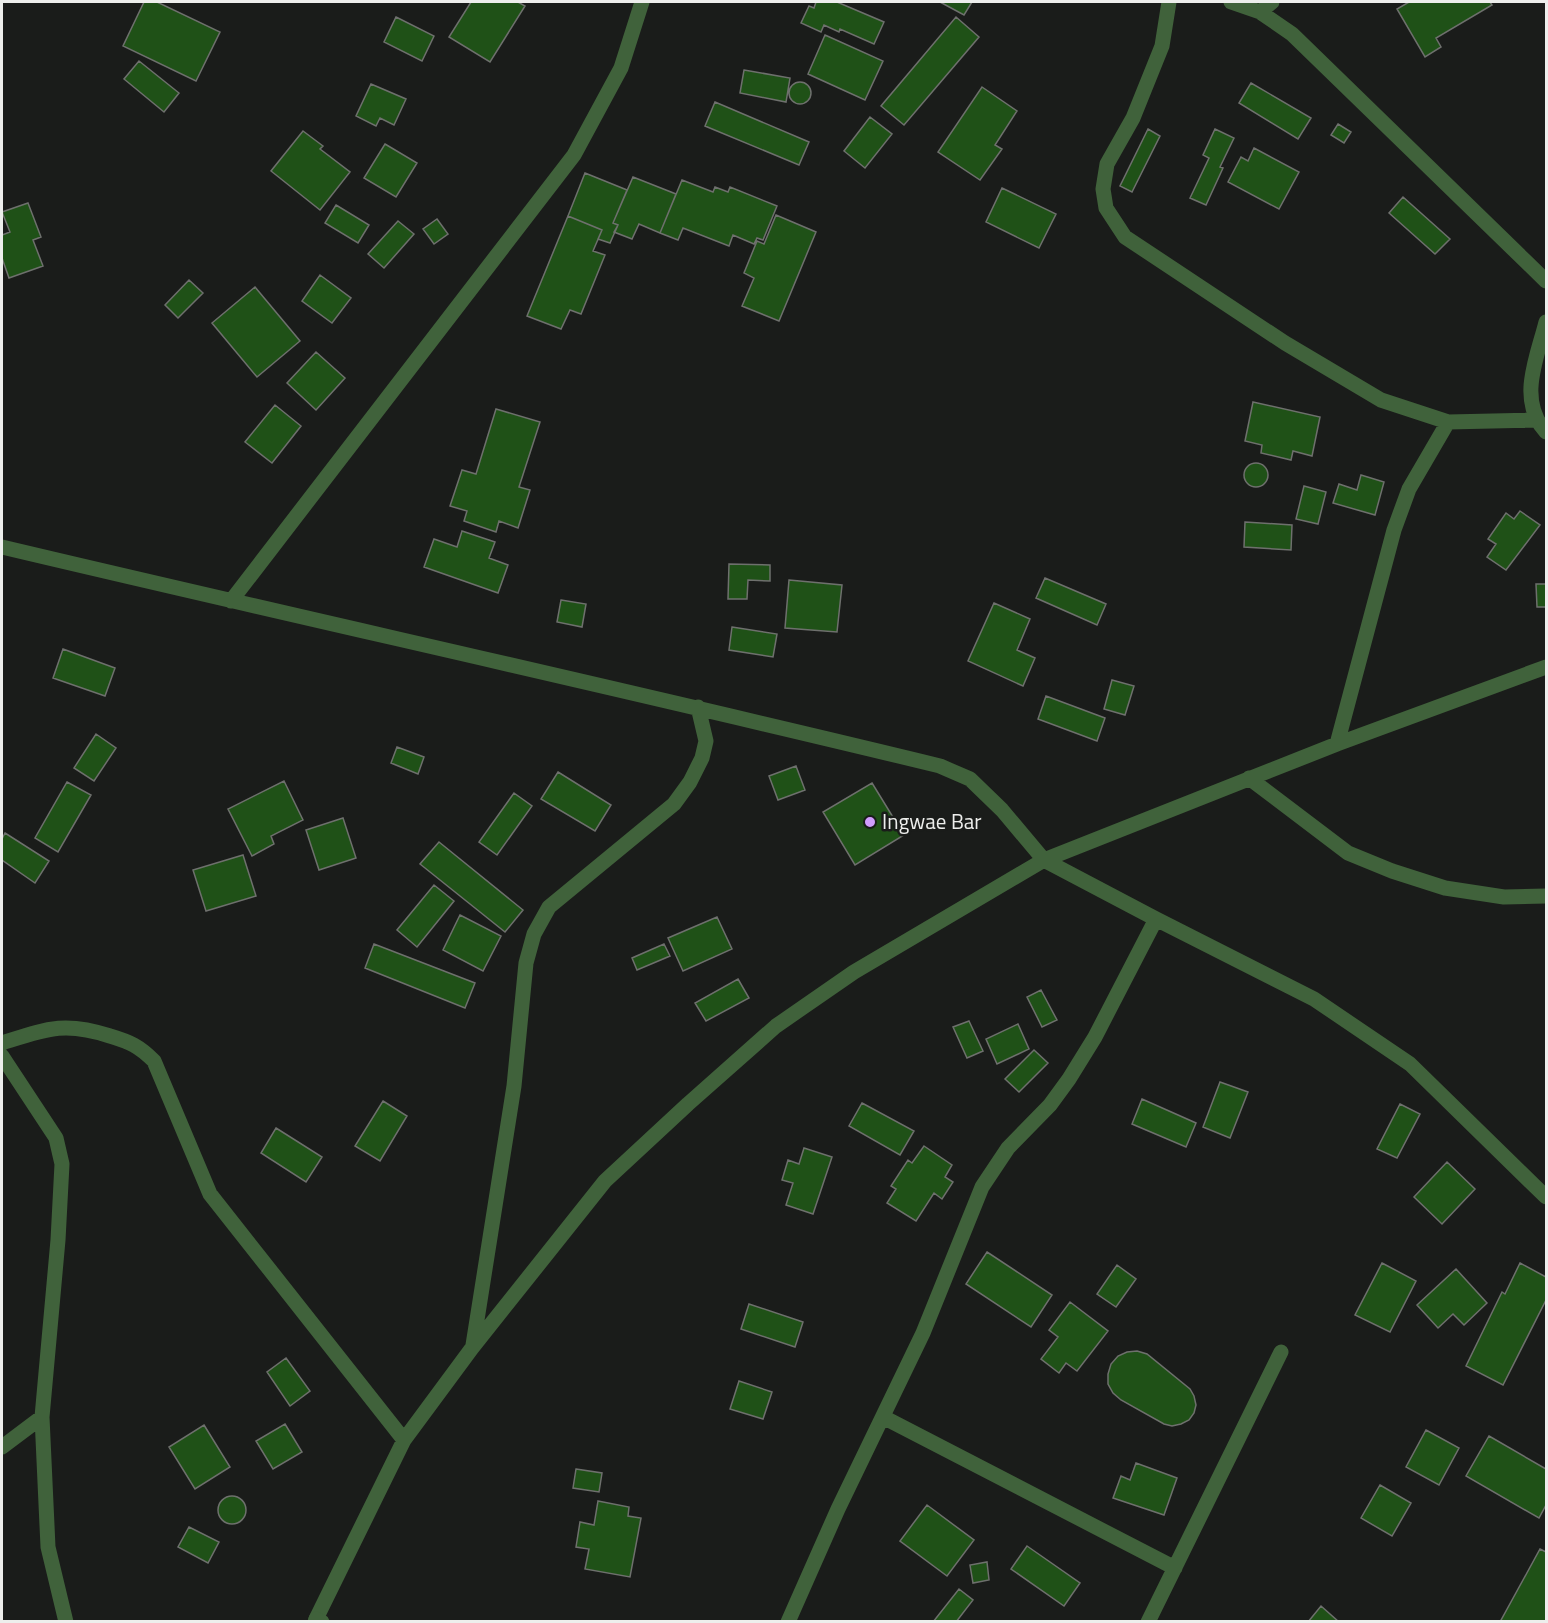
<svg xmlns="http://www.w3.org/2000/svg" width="1548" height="1623" viewBox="0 0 1548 1623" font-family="'Titillium Web',sans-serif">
  <rect width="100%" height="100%" fill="#1a1c1a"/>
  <path fill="#1f5117" stroke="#6e706d" stroke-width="1.5" d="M 144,2 L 157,2 L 220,32 L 196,81 L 123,46 Z
    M 471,2 L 518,2 L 525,6 L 490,62 L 449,37 Z
    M 816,2 L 837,2 L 884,22 L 874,44 L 840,29 L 839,32 L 824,25 L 821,32 L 801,23 L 809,6 L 814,8 Z
    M 940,2 L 972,2 L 964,15 Z
    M 1409,2 L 1490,2 L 1492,5 L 1436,38 L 1441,47 L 1425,57 L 1397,9 Z
    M 396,17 L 434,36 L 422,61 L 384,42 Z
    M 956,17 L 979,37 L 904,125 L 881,106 Z
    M 825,35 L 883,61 L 865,100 L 808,74 Z
    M 139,61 L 179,93 L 164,112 L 124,79 Z
    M 744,70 L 790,78 L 786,102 L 740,93 Z
    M789 93a11 11 0 1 1 22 0a11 11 0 1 1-22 0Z
    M 1251,83 L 1311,118 L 1298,139 L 1239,103 Z
    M 371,84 L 406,99 L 394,125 L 380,118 L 376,126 L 356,116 Z
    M 982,87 L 1017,111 L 995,145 L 1002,149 L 980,180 L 938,152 Z
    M 715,102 L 809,142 L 799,165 L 705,126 Z
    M 870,117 L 892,134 L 865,168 L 844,151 Z
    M 1338,124 L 1351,132 L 1344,143 L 1331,135 Z
    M 1148,129 L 1160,136 L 1132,192 L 1120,186 Z
    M 1215,129 L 1234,138 L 1220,167 L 1223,168 L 1206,205 L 1190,198 L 1209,158 L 1203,155 Z
    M 303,131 L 323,146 L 320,149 L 350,172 L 320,210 L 271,171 Z
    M 385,144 L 417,163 L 396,197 L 364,178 Z
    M 1254,148 L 1299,172 L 1279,209 L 1228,182 L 1241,157 L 1248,161 Z
    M 585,173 L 627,190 L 613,223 L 618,225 L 610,243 L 598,239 L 602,230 L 568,216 Z
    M 633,177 L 676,194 L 660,233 L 639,224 L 632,239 L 614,232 L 618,225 L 613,223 Z
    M 682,180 L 713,192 L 715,187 L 728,192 L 730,187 L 777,206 L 763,240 L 757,238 L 754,244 L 733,235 L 729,246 L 683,228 L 678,240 L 660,233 Z
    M 1002,188 L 1056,214 L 1039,248 L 986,222 Z
    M 1403,197 L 1450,239 L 1435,254 L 1389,213 Z
    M 28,203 L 41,237 L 33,240 L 43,266 L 9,278 L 2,258 L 2,235 L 10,232 L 2,212 Z
    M 336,205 L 369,225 L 358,243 L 325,223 Z
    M 776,215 L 816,232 L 779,321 L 742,306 L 754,278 L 744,273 L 757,241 L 764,244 Z
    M 568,216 L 602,230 L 593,251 L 605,255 L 581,314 L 570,310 L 561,329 L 527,316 Z
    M 437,219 L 448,234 L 434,244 L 423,229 Z
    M 398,221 L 414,234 L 384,268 L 368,254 Z
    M 320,275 L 351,298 L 332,323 L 302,301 Z
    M 189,280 L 203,293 L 178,318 L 165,305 Z
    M 255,287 L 300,341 L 257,377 L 212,323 Z
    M 316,352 L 345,378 L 316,410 L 287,383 Z
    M 1253,402 L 1320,417 L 1312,456 L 1293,451 L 1291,460 L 1261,453 L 1262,445 L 1245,441 Z
    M 275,405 L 301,426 L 272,463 L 245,442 Z
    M 496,409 L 540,422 L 519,487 L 530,490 L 518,528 L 499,521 L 496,532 L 464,521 L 467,511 L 450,506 L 462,470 L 476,474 Z
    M1244 475a12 12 0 1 1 24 0a12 12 0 1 1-24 0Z
    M 1361,475 L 1384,482 L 1375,515 L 1333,503 L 1339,484 L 1357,490 Z
    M 1304,486 L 1326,492 L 1318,524 L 1296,519 Z
    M 1520,511 L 1540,525 L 1506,570 L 1487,557 L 1496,544 L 1488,539 L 1506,513 L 1514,519 Z
    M 1245,522 L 1292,525 L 1291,550 L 1244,547 Z
    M 462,531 L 495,542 L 489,558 L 508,565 L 498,593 L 424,567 L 434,539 L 457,547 Z
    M 729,564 L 770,565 L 770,581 L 748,580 L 747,599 L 728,599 Z
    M 1045,578 L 1106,604 L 1097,625 L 1036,598 Z
    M 789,580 L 842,585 L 837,632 L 785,628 Z
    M 1536,584 L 1546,584 L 1546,607 L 1537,607 Z
    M 561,600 L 586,604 L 582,627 L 557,622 Z
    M 994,603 L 1030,619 L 1017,650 L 1035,658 L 1023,686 L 968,661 Z
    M 732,627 L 777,634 L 773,657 L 729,650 Z
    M 63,649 L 115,668 L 105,696 L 53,678 Z
    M 1112,680 L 1134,686 L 1125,715 L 1104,709 Z
    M 1046,696 L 1105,718 L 1097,741 L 1038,719 Z
    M 96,734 L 116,748 L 94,781 L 74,768 Z
    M 397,747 L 424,757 L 418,774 L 391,763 Z
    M 796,766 L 805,790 L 778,800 L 769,776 Z
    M 558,772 L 611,805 L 595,831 L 541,799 Z
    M 284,781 L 303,820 L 271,836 L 274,844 L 252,856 L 228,809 Z
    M 67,782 L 91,795 L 58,852 L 35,838 Z
    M 872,783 L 904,835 L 855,865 L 823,812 Z
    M 514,793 L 532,806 L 497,855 L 479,842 Z
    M 343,818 L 356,858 L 319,870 L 306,830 Z
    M 5,833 L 49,861 L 35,883 L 2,860 L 2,839 Z
    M 439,842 L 523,910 L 505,932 L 420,864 Z
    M 243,855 L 256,896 L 206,911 L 193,870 Z
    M 434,885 L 454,901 L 417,947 L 397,930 Z
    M 460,915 L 501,936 L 483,971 L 443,950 Z
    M 717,917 L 732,949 L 683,971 L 668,938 Z
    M 374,944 L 475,983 L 465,1008 L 365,968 Z
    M 664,944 L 670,956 L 637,970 L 632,958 Z
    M 738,979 L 749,998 L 706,1021 L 695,1003 Z
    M 1041,990 L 1057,1020 L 1042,1027 L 1027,997 Z
    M 969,1021 L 983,1051 L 967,1058 L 953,1027 Z
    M 1018,1024 L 1029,1049 L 997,1064 L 986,1039 Z
    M 1034,1050 L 1048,1063 L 1019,1092 L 1005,1079 Z
    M 1220,1082 L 1248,1092 L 1230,1138 L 1203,1127 Z
    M 1142,1099 L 1196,1123 L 1186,1147 L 1132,1124 Z
    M 383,1101 L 407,1116 L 380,1161 L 355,1146 Z
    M 862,1103 L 914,1131 L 900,1155 L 849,1126 Z
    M 1400,1104 L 1420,1114 L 1397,1158 L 1377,1149 Z
    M 276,1128 L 322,1157 L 306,1182 L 261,1153 Z
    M 924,1146 L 952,1165 L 945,1177 L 953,1182 L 942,1199 L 934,1193 L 916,1221 L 887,1203 L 896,1189 L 891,1186 L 908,1160 L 912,1163 Z
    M 804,1148 L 832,1157 L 813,1214 L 786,1205 L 793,1183 L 782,1180 L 788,1160 L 799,1164 Z
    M 1447,1162 L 1475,1189 L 1442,1224 L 1414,1197 Z
    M 987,1252 L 1052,1295 L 1031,1327 L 966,1284 Z
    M 1382,1263 L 1416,1281 L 1390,1332 L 1355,1315 Z
    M 1520,1263 L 1546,1277 L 1546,1300 L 1503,1385 L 1466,1366 L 1502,1292 L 1505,1294 Z
    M 1117,1265 L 1136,1279 L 1116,1307 L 1097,1294 Z
    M 1456,1269 L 1487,1303 L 1464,1325 L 1453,1314 L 1438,1328 L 1417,1305 Z
    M 1070,1302 L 1108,1331 L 1077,1371 L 1066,1363 L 1059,1373 L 1041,1359 L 1058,1337 L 1049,1330 Z
    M 749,1304 L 803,1322 L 795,1347 L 741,1329 Z
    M 1137,1351 L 1147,1354 L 1190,1389 L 1194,1396 L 1196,1405 L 1194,1413 L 1189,1420 L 1181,1424 L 1172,1426 L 1164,1424 L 1121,1400 L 1113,1393 L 1108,1384 L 1108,1374 L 1111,1364 L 1118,1356 L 1127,1352 Z
    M 286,1358 L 310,1391 L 290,1406 L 267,1372 Z
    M 739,1381 L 772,1392 L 763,1419 L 730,1409 Z
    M 285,1424 L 302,1452 L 273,1469 L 256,1441 Z
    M 204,1425 L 230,1467 L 195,1489 L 169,1447 Z
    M 1426,1430 L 1459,1448 L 1439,1485 L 1406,1467 Z
    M 1489,1436 L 1546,1469 L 1546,1505 L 1539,1518 L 1466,1476 Z
    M 1136,1463 L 1177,1478 L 1164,1515 L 1113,1498 L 1121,1476 L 1130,1480 Z
    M 576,1469 L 602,1473 L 599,1492 L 573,1488 Z
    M 1380,1485 L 1411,1503 L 1392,1536 L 1361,1518 Z
    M218 1510a14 14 0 1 1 28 0a14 14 0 1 1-28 0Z
    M 598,1501 L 629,1507 L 628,1516 L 641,1518 L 630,1577 L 585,1569 L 589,1549 L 576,1547 L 580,1522 L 594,1525 Z
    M 927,1505 L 974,1540 L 947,1576 L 900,1541 Z
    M 189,1527 L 219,1542 L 208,1563 L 178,1547 Z
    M 1027,1546 L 1080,1583 L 1064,1606 L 1011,1569 Z
    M 1540,1549 L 1546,1552 L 1546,1622 L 1500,1622 Z
    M 987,1562 L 989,1580 L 973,1583 L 970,1565 Z
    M 959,1589 L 973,1600 L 956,1622 L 933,1622 Z
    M 1321,1606 L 1339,1622 L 1308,1622 Z"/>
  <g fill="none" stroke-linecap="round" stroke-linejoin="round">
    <path stroke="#40623b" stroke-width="15" d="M 1169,2 L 1162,46 L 1133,118 L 1107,164 L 1103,189 L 1106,208 L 1125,237 L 1285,343 L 1381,400 L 1448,422 L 1537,420
      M 1231,2 L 1260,12 L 1292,34 L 1546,281
      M 1260,12 L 1272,2
      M 1546,322 C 1537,358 1517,400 1546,432
      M 2,547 C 314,621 628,690 940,766 L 970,779 L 1002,810 L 1044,860 L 1156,919 L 1314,999 L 1410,1064 L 1546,1197
      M 231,601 L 574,155 L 621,68 L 642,2
      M 1337,744 L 1394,530 L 1409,489 L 1448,422
      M 1249,778 L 1348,853 L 1392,871 L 1445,888 L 1504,897 L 1546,896
      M 2,1043 C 46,1029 64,1021 110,1036 C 130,1042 139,1046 154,1061 L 210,1194 L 404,1440
      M 2,1056 L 56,1138 L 62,1164 L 58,1240 L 42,1417 L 48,1547 L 66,1622
      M 473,1345 L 514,1086 L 526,963 L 534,934 L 549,907 L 674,804 L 690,782 L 702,758 L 706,741 L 698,707
      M 883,1417 L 1175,1568
      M 2,1447 L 42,1417
      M 316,1619 L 404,1440 L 472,1348 L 605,1181 L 688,1104 L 776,1026 L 854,972 L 1044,860 L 1337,744 L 1546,667
      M 788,1622 L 838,1509 L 923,1333 L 982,1187 L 1008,1148 L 1050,1105 L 1069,1079 L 1095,1037 L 1156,919
      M 1148,1622 L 1281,1352"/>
    <path stroke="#40623b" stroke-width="15" d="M 315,1622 L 316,1619 L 322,1622"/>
  </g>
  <circle fill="#d19dfe" stroke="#1a1c1a" stroke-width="2" cx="870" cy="822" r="6"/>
  <g text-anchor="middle" stroke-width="5" stroke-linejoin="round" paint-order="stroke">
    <g font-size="21" fill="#edeeec" stroke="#1a1c1a" text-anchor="start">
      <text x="882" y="829">Ingwae Bar</text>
    </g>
  </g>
  <rect width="1548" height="1623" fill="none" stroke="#edeeec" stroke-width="6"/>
</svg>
